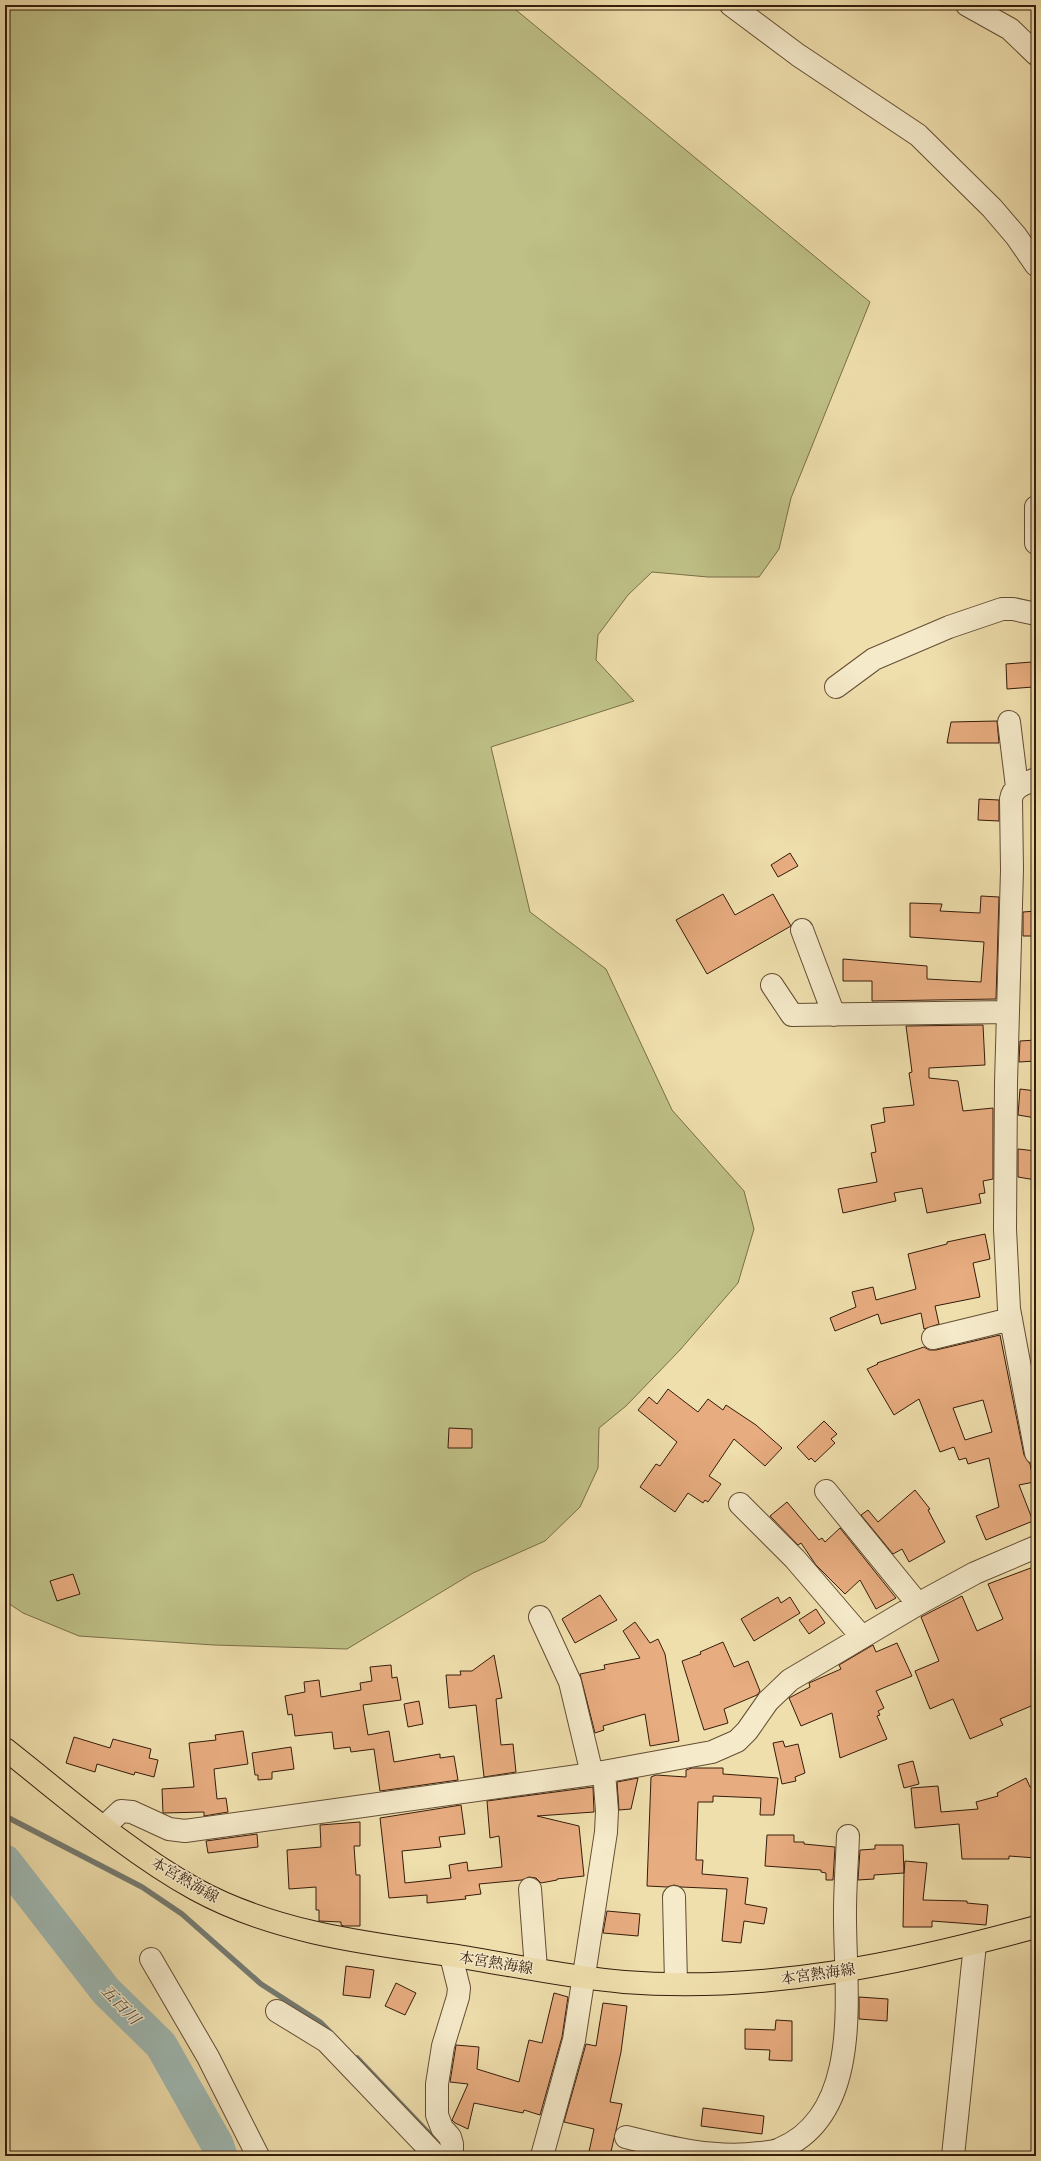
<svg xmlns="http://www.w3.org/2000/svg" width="1041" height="2161" viewBox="0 0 1041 2161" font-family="'IM FELL DW Pica','Noto Serif JP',serif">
  <rect width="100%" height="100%" fill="#efdfad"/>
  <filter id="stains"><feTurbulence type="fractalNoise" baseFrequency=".005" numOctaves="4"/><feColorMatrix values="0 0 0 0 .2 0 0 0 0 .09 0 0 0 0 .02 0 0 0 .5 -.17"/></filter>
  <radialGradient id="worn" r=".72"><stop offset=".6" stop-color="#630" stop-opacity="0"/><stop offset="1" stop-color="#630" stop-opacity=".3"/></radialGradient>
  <path fill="#bec086" stroke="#7a6e48" d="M 5,5 L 510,5 L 870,302 L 791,498 L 779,549 L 759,577 L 708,577 L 652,572 L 628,595 L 598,635 L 596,660 L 634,701 L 491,747 L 530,912 L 606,969 L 672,1110 L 744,1191 L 754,1229 L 738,1283 L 680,1350 L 626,1406 L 599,1428 L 598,1468 L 580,1507 L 545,1541 L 473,1573 L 347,1649 L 214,1645 L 79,1636 L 23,1613 L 5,1601 Z"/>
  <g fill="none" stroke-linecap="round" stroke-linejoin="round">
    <path stroke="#757b71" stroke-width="5.5" d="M 5,1816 L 142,1887 L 182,1914 L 261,1984 L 320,2022 L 331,2033
      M 357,2058 L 437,2142"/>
    <path stroke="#9fbab5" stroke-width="33" d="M 5,1861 L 106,1991 L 161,2045 L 217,2144 L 221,2156"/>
  </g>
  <path fill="#e7ac7f" stroke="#361c0b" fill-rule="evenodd" d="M 1032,662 L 1033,687 L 1007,689 L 1006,664 Z
    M 997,721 L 999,743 L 947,743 L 951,722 Z
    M 979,799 L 999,800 L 999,821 L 978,820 Z
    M 790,853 L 798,866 L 778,877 L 771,865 Z
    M 723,894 L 735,915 L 773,894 L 791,926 L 707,974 L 676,920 Z
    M 981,896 L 999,897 L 996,999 L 872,1001 L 872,981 L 843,981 L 843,959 L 927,966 L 927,979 L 981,982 L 984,942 L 910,937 L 910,903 L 942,904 L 940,911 L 980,913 Z
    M 1036,911 L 1036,936 L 1023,936 L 1023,912 Z
    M 983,1025 L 985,1065 L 929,1068 L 929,1078 L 958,1081 L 963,1111 L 993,1108 L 993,1179 L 983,1181 L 985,1193 L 979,1194 L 981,1203 L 927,1213 L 922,1188 L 894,1193 L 896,1201 L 843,1213 L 838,1189 L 877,1182 L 871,1153 L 876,1152 L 871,1125 L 885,1122 L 883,1108 L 914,1105 L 909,1073 L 912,1072 L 906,1026 Z
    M 1036,1040 L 1036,1061 L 1019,1062 L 1020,1041 Z
    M 1020,1089 L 1036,1091 L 1036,1118 L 1018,1115 Z
    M 1018,1149 L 1036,1151 L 1036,1180 L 1018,1177 Z
    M 985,1234 L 990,1259 L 973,1263 L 980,1297 L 935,1306 L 939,1324 L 924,1329 L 921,1313 L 881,1324 L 878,1314 L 835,1331 L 830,1318 L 856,1307 L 852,1292 L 873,1287 L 876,1300 L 916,1289 L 908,1254 L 947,1244 L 947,1242 Z
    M 1000,1335 L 1024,1455 L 1030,1464 L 1034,1482 L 1019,1485 L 1033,1521 L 986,1540 L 976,1516 L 999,1507 L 989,1458 L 968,1464 L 966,1458 L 959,1460 L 954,1447 L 940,1452 L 919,1399 L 894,1415 L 867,1369 L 878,1364 L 877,1363 L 924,1347 L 929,1350 L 936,1350 ZM 983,1400 L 992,1432 L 965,1440 L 953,1408 Z
    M 668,1389 L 698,1412 L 708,1399 L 723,1410 L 726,1405 L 756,1425 L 782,1448 L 765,1466 L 734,1439 L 709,1476 L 721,1484 L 708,1502 L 705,1500 L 703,1503 L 688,1493 L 675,1512 L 640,1487 L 656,1464 L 660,1466 L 677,1442 L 638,1410 L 649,1397 L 657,1404 Z
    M 824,1421 L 837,1434 L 831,1439 L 835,1443 L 815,1462 L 811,1458 L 809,1460 L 797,1447 Z
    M 449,1428 L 472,1429 L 472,1448 L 448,1448 Z
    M 915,1490 L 930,1509 L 928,1510 L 945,1542 L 909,1562 L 902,1549 L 893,1554 L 861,1515 L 868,1510 L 878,1522 Z
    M 787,1502 L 819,1540 L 822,1538 L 825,1542 L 840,1528 L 896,1598 L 876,1609 L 860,1580 L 845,1594 L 816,1565 L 801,1543 L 798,1545 L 770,1516 Z
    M 1036,1566 L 1036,1704 L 1000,1719 L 1003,1725 L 970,1739 L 953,1699 L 930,1709 L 915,1671 L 939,1661 L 921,1617 L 962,1596 L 977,1631 L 1003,1619 L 988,1584 Z
    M 73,1574 L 80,1594 L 57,1601 L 50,1581 Z
    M 600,1595 L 617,1620 L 575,1643 L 562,1619 Z
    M 778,1597 L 781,1603 L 790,1597 L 800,1613 L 754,1641 L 741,1619 Z
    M 816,1609 L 825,1623 L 809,1634 L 799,1620 Z
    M 635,1622 L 650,1643 L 658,1639 L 665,1654 L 679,1741 L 650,1746 L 645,1714 L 603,1726 L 604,1730 L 595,1733 L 580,1674 L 605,1669 L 604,1665 L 640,1658 L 623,1631 Z
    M 723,1642 L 734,1667 L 748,1661 L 760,1691 L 757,1695 L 724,1709 L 728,1723 L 704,1730 L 682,1661 L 701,1654 L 700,1652 Z
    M 897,1643 L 912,1676 L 876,1691 L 884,1708 L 878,1711 L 880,1715 L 877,1716 L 887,1739 L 840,1758 L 832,1713 L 801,1726 L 789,1698 L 810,1687 L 809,1683 L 841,1669 L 839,1665 L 873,1645 L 876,1652 Z
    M 494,1655 L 502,1698 L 496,1699 L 501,1745 L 513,1744 L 516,1772 L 484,1777 L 476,1705 L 449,1708 L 446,1675 L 461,1675 L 460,1671 L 472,1671 Z
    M 391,1665 L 392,1678 L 397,1677 L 401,1700 L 363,1705 L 368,1735 L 389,1731 L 394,1762 L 440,1754 L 440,1758 L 454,1756 L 458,1780 L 380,1791 L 374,1749 L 351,1752 L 350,1747 L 334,1749 L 332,1732 L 295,1736 L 292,1714 L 288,1715 L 285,1696 L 305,1692 L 304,1682 L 319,1680 L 321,1697 L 361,1690 L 360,1683 L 372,1681 L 370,1667 Z
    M 419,1701 L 423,1724 L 408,1727 L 404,1704 Z
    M 243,1731 L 248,1764 L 214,1769 L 217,1799 L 226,1798 L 228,1812 L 204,1816 L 204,1812 L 163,1813 L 162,1789 L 194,1787 L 189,1743 L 216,1740 L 215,1735 Z
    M 74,1737 L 110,1748 L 113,1739 L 151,1749 L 149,1758 L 158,1760 L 154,1777 L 135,1772 L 134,1775 L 97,1764 L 95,1772 L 66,1763 Z
    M 783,1741 L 785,1747 L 798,1744 L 805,1773 L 795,1777 L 796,1781 L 782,1784 L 773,1743 Z
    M 291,1747 L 294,1769 L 272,1772 L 272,1779 L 258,1780 L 258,1775 L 255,1775 L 252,1753 Z
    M 913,1761 L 919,1784 L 904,1788 L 898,1765 Z
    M 692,1768 L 723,1768 L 723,1774 L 778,1778 L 774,1815 L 760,1815 L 761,1798 L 713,1796 L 713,1802 L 698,1802 L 696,1860 L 703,1860 L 702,1874 L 748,1878 L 745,1904 L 767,1908 L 764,1924 L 744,1921 L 741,1943 L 722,1941 L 727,1889 L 681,1887 L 674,1885 L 667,1887 L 647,1886 L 651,1777 L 656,1775 L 686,1777 L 686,1770 Z
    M 638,1778 L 631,1809 L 619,1810 L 617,1782 Z
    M 1026,1778 L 1030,1787 L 1035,1787 L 1036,1858 L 1009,1856 L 1009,1859 L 962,1859 L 959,1824 L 915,1828 L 911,1788 L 938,1786 L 941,1812 L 978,1809 L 976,1802 L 998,1796 L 997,1793 Z
    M 593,1787 L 594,1812 L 537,1816 L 579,1826 L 584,1876 L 557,1879 L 557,1880 L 541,1883 L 536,1878 L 529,1877 L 522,1880 L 479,1884 L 481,1894 L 465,1896 L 466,1899 L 427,1903 L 427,1895 L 389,1898 L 380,1818 L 461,1805 L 465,1834 L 439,1837 L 441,1847 L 402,1851 L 405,1883 L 451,1878 L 449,1865 L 467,1862 L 468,1871 L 502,1867 L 499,1836 L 490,1838 L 487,1801 Z
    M 360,1822 L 360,1846 L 354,1846 L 356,1875 L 360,1875 L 360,1926 L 344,1926 L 341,1925 L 341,1922 L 319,1921 L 319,1910 L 316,1910 L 316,1887 L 289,1889 L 287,1850 L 321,1847 L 320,1825 Z
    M 257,1834 L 258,1847 L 208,1853 L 206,1841 Z
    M 767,1835 L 794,1835 L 794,1842 L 804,1842 L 804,1844 L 835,1847 L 833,1880 L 826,1880 L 826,1873 L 821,1872 L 821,1870 L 765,1866 Z
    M 875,1845 L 903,1845 L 904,1873 L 905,1861 L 927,1863 L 923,1900 L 967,1901 L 967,1903 L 988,1905 L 986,1925 L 932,1921 L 932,1927 L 903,1927 L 904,1873 L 874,1875 L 874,1879 L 858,1880 L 860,1850 L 875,1849 Z
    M 607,1911 L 640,1914 L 638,1936 L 603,1933 Z
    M 346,1966 L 374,1970 L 370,1998 L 343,1995 Z
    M 396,1983 L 416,1993 L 405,2015 L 385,2006 Z
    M 554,1993 L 568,1997 L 562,2037 L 540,2115 L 524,2110 L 523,2113 L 474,2103 L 468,2129 L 455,2123 L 452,2120 L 468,2084 L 450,2082 L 456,2045 L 479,2047 L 477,2069 L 519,2082 L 529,2040 L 542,2043 Z
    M 859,1997 L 888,1999 L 887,2021 L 859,2019 Z
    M 603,2003 L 627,2006 L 621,2052 L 610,2102 L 622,2104 L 610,2156 L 588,2156 L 594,2129 L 564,2122 L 586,2044 L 596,2046 Z
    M 776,2020 L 792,2021 L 792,2061 L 769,2060 L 770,2050 L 745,2049 L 745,2029 L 775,2030 Z
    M 703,2108 L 764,2116 L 762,2134 L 701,2126 Z"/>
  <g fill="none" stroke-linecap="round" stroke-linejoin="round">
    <defs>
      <path id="street" d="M 731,5 L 798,55 L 918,135 L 992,208 L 1016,236 L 1036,265
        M 967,5 L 1010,29 L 1036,54
        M 1036,507 L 1036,543
        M 836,687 L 874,659 L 949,627 L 1002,609 L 1013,609 L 1036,614
        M 1009,722 L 1017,787
        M 1036,779 C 1025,784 1013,786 1011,799 L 1012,870 L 1006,1083 L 1005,1229 L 1009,1309 L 1036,1453
        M 802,930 L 834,1015
        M 772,985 L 792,1015 L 1008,1012
        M 933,1338 L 1011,1319
        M 826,1491 L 918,1604
        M 740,1504 L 795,1559 L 861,1636
        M 540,1617 L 570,1682 L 592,1774
        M 104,1827 L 121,1811 L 132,1812 L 169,1829 L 185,1831 L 592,1774 L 712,1752 L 737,1741 L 747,1731 L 768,1701 L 790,1680 L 918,1604 L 975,1573 L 1036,1547
        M 530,1889 L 536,1969
        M 674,1897 L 676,1983
        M 451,1956 L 459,1988 L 458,1997 L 443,2046 L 437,2084 L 437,2115 L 442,2128 L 450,2137 L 452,2144 L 452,2156
        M 151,1959 L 208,2057 L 258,2156
        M 277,2011 L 326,2041 L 436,2156
        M 626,2137 C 670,2148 714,2159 760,2153 C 766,2152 774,2152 780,2149 C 866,2113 844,1986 845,1912 C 845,1887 847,1861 848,1836
        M 542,2156 L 574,2040 L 606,1832 L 607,1811 L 604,1772
        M 953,2156 L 975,1944"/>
      <path id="primary" d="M 5,1749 C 66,1797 127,1851 195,1889 C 273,1932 364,1943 450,1955 C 508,1964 565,1977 624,1982 C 764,1993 902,1964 1036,1927"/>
    </defs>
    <use href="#street" stroke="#644d34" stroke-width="24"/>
    <use href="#primary" stroke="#361c0b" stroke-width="24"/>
    <use href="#street" stroke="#f5eaca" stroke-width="22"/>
    <use href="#primary" stroke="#efdfad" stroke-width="22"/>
  </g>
  <g text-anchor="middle" stroke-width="3" stroke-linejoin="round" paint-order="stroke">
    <g font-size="15" fill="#361c0b" stroke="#f5eaca">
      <text transform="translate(185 1880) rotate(30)" y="5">本宮熱海線</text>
      <text transform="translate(496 1963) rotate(9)" y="5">本宮熱海線</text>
      <text transform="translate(818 1974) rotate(-8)" y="5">本宮熱海線</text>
    </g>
    <g font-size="16" font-style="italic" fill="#564b3e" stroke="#f5eaca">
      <text transform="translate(121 2004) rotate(46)" y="6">五百川</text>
    </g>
  </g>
  <rect width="1041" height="2161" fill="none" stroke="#efdfad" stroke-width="20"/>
  <rect x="6" y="6" width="1029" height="2149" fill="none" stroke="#361c0b" stroke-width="2"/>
  <rect x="10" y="10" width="1021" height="2141" fill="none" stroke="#361c0b"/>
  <rect width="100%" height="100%" filter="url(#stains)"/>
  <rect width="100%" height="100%" fill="url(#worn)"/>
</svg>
